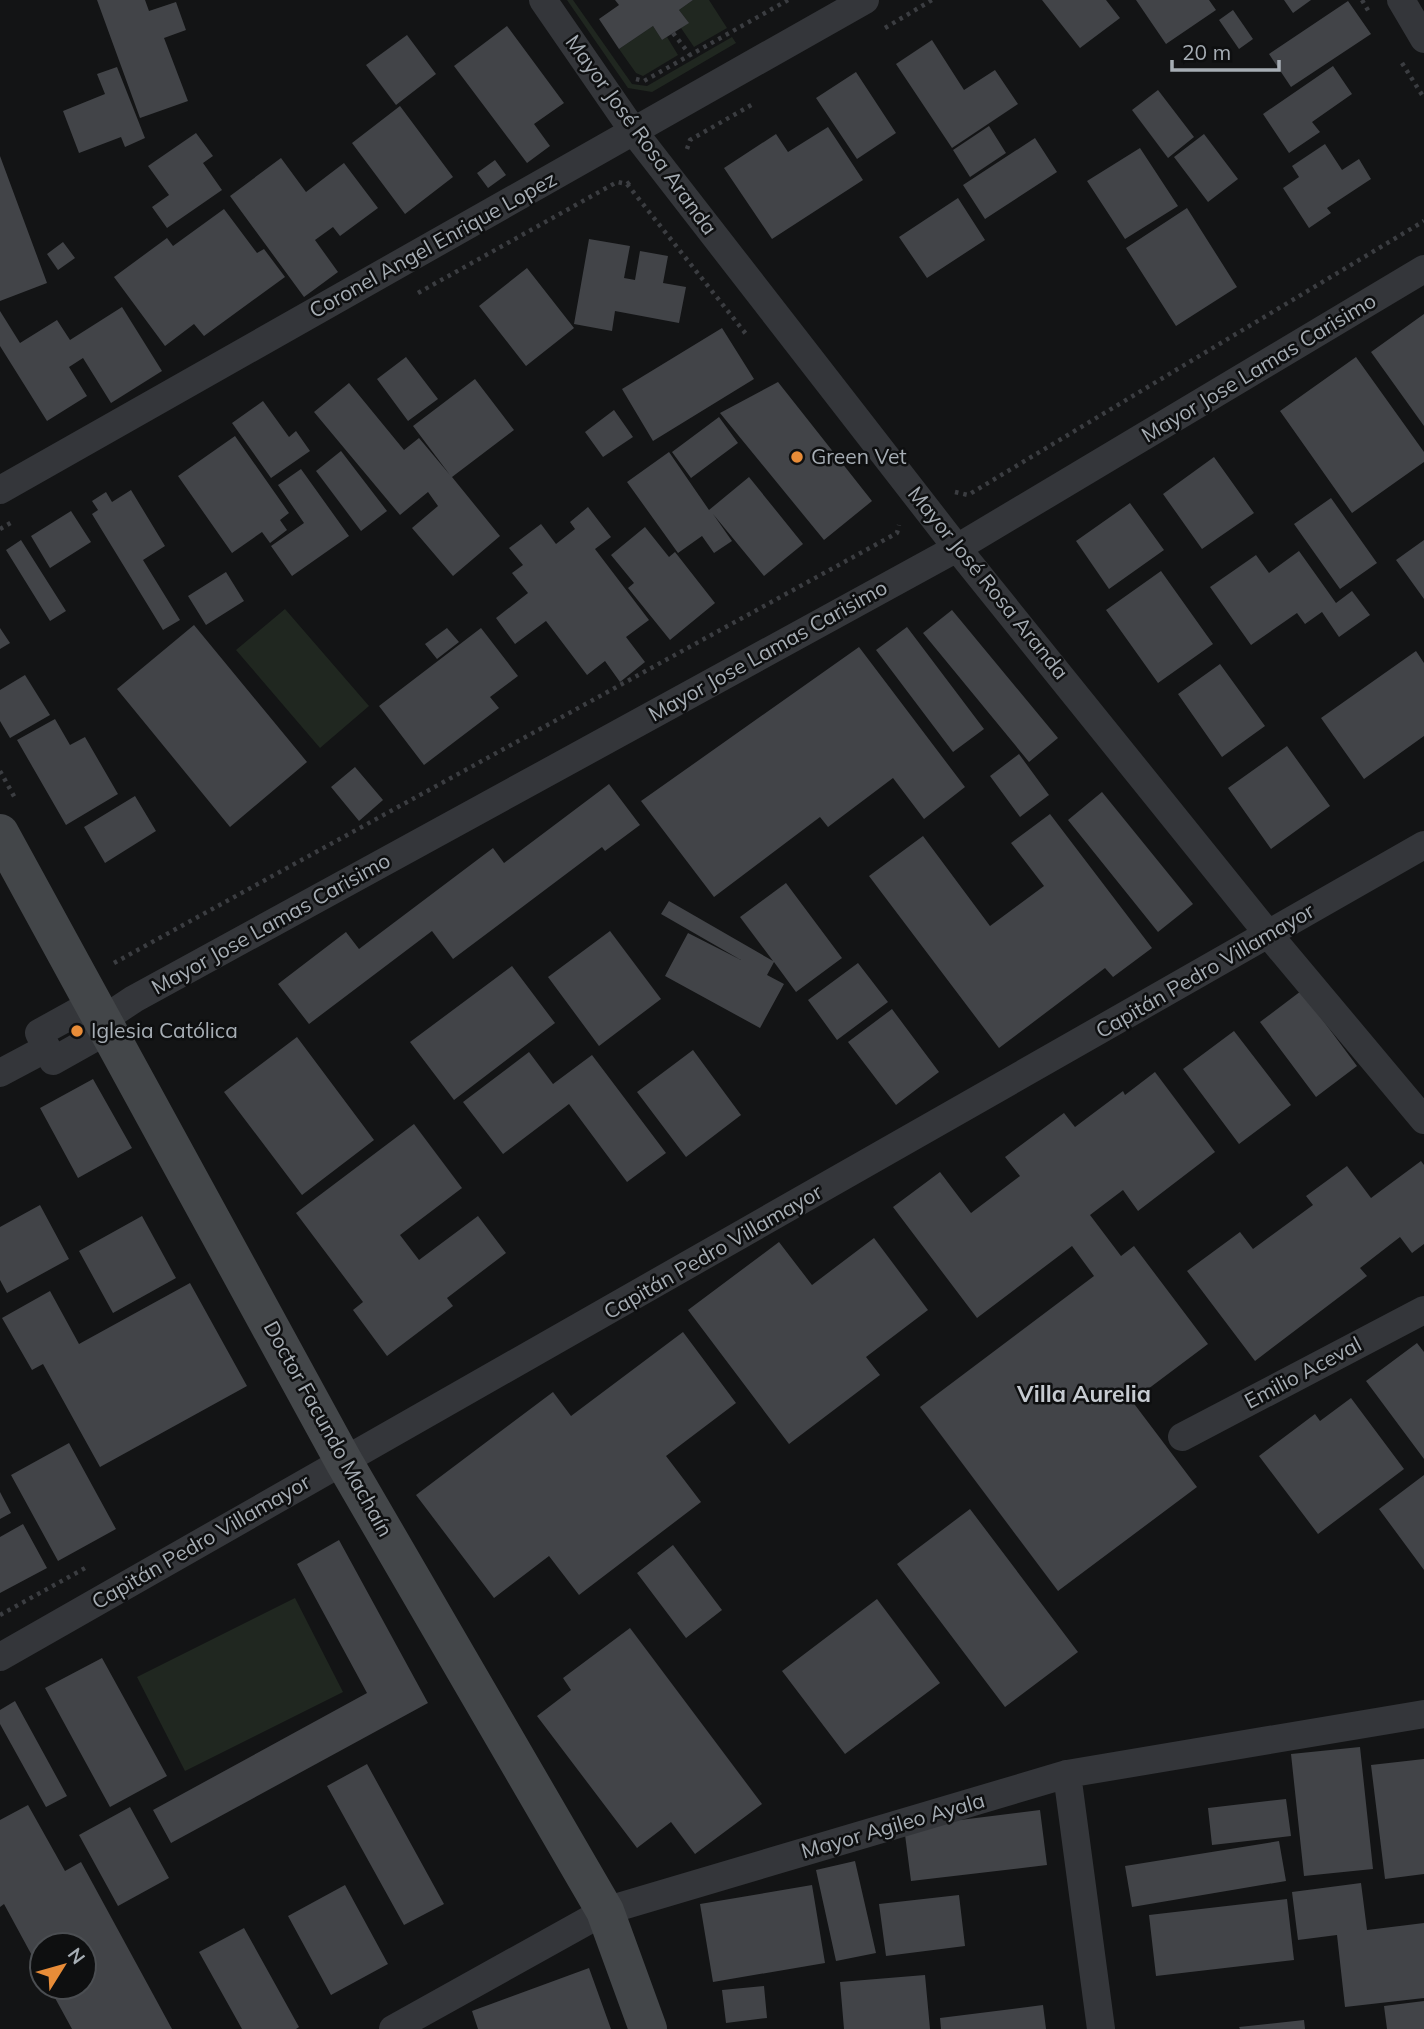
<svg xmlns="http://www.w3.org/2000/svg" width="1424" height="2029" viewBox="0 0 1424 2029" font-family="Mulish,sans-serif">
  <rect width="100%" height="100%" fill="#131415"/>
  <path fill="#202720" d="M 567,0 L 573,0 L 632,84 L 647,86 L 732,37 L 736,43 L 652,92 L 628,88 Z
    M 693,0 L 709,0 L 727,28 L 694,47 L 681,28 L 688,22 L 679,10 Z
    M 653,26 L 662,40 L 667,37 L 678,55 L 643,76 L 636,73 L 619,49 Z
    M 285,609 L 369,706 L 320,748 L 236,650 Z
    M 295,1598 L 343,1692 L 185,1771 L 137,1677 Z"/>
  <path fill="#424448" d="M 97,0 L 145,0 L 149,11 L 176,2 L 186,30 L 164,38 L 188,101 L 140,118 Z
    M 615,0 L 693,0 L 679,10 L 689,23 L 662,40 L 653,26 L 619,49 L 599,19 L 619,5 Z
    M 1042,0 L 1106,0 L 1120,18 L 1080,48 Z
    M 1136,0 L 1209,0 L 1216,10 L 1166,44 Z
    M 1284,0 L 1311,0 L 1293,13 Z
    M 1348,1 L 1371,34 L 1291,87 L 1269,54 Z
    M 1233,10 L 1253,39 L 1239,49 L 1219,20 Z
    M 507,26 L 564,103 L 534,124 L 550,146 L 527,163 L 454,66 Z
    M 407,35 L 436,74 L 396,105 L 366,65 Z
    M 932,40 L 964,90 L 995,70 L 1018,104 L 952,148 L 896,64 Z
    M 1333,66 L 1352,94 L 1312,122 L 1320,132 L 1289,153 L 1263,114 Z
    M 117,67 L 145,138 L 125,147 L 121,137 L 79,153 L 63,111 L 105,94 L 97,74 Z
    M 856,72 L 896,133 L 857,159 L 816,98 Z
    M 1158,90 L 1194,137 L 1168,158 L 1132,110 Z
    M 400,106 L 453,177 L 405,214 L 352,143 Z
    M 989,126 L 1006,153 L 970,177 L 953,150 Z
    M 828,127 L 863,180 L 772,239 L 724,168 L 776,134 L 788,152 Z
    M 196,133 L 213,156 L 203,163 L 222,190 L 167,228 L 152,207 L 169,195 L 148,166 Z
    M 1204,134 L 1238,179 L 1208,202 L 1174,157 Z
    M 1035,138 L 1057,172 L 985,219 L 963,185 Z
    M 1325,144 L 1342,170 L 1359,159 L 1371,179 L 1327,208 L 1331,213 L 1309,228 L 1283,188 L 1299,177 L 1292,166 Z
    M 1140,148 L 1178,206 L 1125,239 L 1087,181 Z
    M 0,156 L 47,283 L 0,301 Z
    M 281,158 L 306,192 L 344,163 L 378,208 L 340,236 L 333,227 L 315,240 L 338,272 L 304,297 L 230,196 Z
    M 495,160 L 506,175 L 488,188 L 477,173 Z
    M 958,198 L 985,240 L 927,278 L 899,237 Z
    M 1187,208 L 1237,287 L 1176,326 L 1126,248 Z
    M 224,209 L 257,253 L 264,249 L 285,277 L 204,336 L 194,324 L 165,346 L 114,277 L 167,238 L 173,246 Z
    M 589,239 L 630,246 L 624,278 L 635,280 L 640,251 L 668,256 L 663,283 L 686,287 L 679,323 L 615,311 L 612,331 L 574,324 Z
    M 63,242 L 75,258 L 58,270 L 47,254 Z
    M 527,268 L 574,328 L 526,366 L 479,306 Z
    M 122,307 L 162,371 L 111,403 L 83,358 L 69,367 L 87,396 L 47,421 L 0,346 L 0,311 L 20,343 L 57,320 L 70,340 Z
    M 1424,314 L 1424,426 L 1371,352 Z
    M 722,328 L 754,379 L 653,441 L 622,389 Z
    M 406,357 L 438,399 L 408,421 L 377,379 Z
    M 1356,357 L 1424,452 L 1424,462 L 1352,513 L 1280,411 Z
    M 475,379 L 514,430 L 452,477 L 500,536 L 453,576 L 412,528 L 438,506 L 428,492 L 400,515 L 314,412 L 349,383 L 404,450 L 419,438 L 450,475 L 413,426 Z
    M 778,382 L 872,501 L 824,540 L 720,413 Z
    M 263,401 L 289,437 L 296,431 L 310,451 L 271,478 L 232,423 Z
    M 614,410 L 633,437 L 603,457 L 585,432 Z
    M 719,417 L 738,443 L 691,478 L 672,452 Z
    M 235,436 L 289,513 L 280,520 L 287,530 L 270,543 L 262,532 L 232,553 L 178,476 Z
    M 341,451 L 387,511 L 361,531 L 316,471 Z
    M 669,452 L 709,510 L 749,477 L 803,544 L 764,576 L 713,514 L 732,541 L 714,553 L 702,536 L 678,553 L 627,482 Z
    M 1214,457 L 1254,513 L 1202,549 L 1163,494 Z
    M 301,469 L 349,536 L 292,576 L 271,546 L 304,523 L 278,485 Z
    M 131,490 L 165,546 L 143,560 L 180,620 L 163,630 L 92,514 L 98,510 L 92,501 L 106,492 L 112,502 Z
    M 1331,498 L 1377,563 L 1340,589 L 1294,524 Z
    M 1130,503 L 1164,550 L 1109,589 L 1076,541 Z
    M 588,507 L 611,537 L 595,549 L 649,620 L 626,637 L 645,662 L 620,682 L 605,661 L 587,675 L 546,621 L 515,644 L 496,618 L 528,593 L 512,573 L 523,565 L 509,548 L 541,524 L 556,544 L 575,529 L 570,522 Z
    M 71,511 L 91,542 L 50,568 L 31,536 Z
    M 645,527 L 669,557 L 675,552 L 715,603 L 670,640 L 628,588 L 634,583 L 611,555 Z
    M 21,540 L 66,611 L 50,621 L 6,550 Z
    M 1424,540 L 1424,599 L 1396,560 Z
    M 1299,551 L 1336,603 L 1352,591 L 1370,615 L 1339,637 L 1322,612 L 1305,624 L 1297,613 L 1251,645 L 1210,587 L 1256,555 L 1269,573 Z
    M 1161,571 L 1213,644 L 1158,683 L 1106,610 Z
    M 226,572 L 244,601 L 206,625 L 188,596 Z
    M 952,610 L 1058,738 L 1029,762 L 923,633 Z
    M 194,625 L 307,762 L 230,827 L 117,689 Z
    M 907,627 L 984,729 L 953,752 L 876,650 Z
    M 0,628 L 10,643 L 0,649 Z
    M 447,628 L 459,642 L 437,659 L 425,644 Z
    M 481,628 L 518,676 L 490,697 L 499,708 L 424,765 L 379,706 Z
    M 859,647 L 965,787 L 924,819 L 893,778 L 828,827 L 820,817 L 714,897 L 641,801 Z
    M 1416,651 L 1424,663 L 1424,736 L 1364,779 L 1321,718 Z
    M 1220,664 L 1265,726 L 1222,757 L 1178,694 Z
    M 25,675 L 50,715 L 10,738 L 0,721 L 0,690 Z
    M 55,719 L 70,745 L 85,737 L 118,794 L 66,825 L 17,740 Z
    M 1287,746 L 1330,806 L 1271,849 L 1228,788 Z
    M 1019,754 L 1049,795 L 1020,817 L 990,776 Z
    M 355,767 L 383,800 L 359,821 L 331,787 Z
    M 609,784 L 640,825 L 605,851 L 602,847 L 453,959 L 432,931 L 309,1024 L 278,984 L 346,932 L 359,949 L 493,848 L 504,863 Z
    M 1102,792 L 1193,904 L 1158,932 L 1068,820 Z
    M 135,796 L 156,831 L 105,863 L 84,827 Z
    M 1050,814 L 1152,948 L 1113,977 L 1105,968 L 999,1048 L 869,876 L 923,836 L 990,926 L 1044,886 L 1011,843 Z
    M 786,883 L 842,958 L 796,992 L 774,962 L 767,975 L 784,984 L 760,1028 L 665,976 L 688,933 L 741,960 L 661,914 L 669,901 L 773,961 L 740,917 Z
    M 610,931 L 661,999 L 599,1046 L 548,977 Z
    M 858,963 L 888,1002 L 837,1040 L 808,1000 Z
    M 512,966 L 555,1023 L 454,1100 L 410,1042 Z
    M 1301,991 L 1357,1066 L 1316,1097 L 1260,1022 Z
    M 892,1009 L 939,1072 L 896,1105 L 848,1042 Z
    M 1234,1031 L 1291,1105 L 1239,1144 L 1183,1069 Z
    M 297,1037 L 374,1140 L 302,1195 L 224,1092 Z
    M 693,1050 L 741,1115 L 686,1157 L 637,1092 Z
    M 529,1052 L 553,1084 L 592,1055 L 666,1153 L 627,1182 L 569,1104 L 503,1154 L 463,1102 Z
    M 1155,1072 L 1215,1152 L 1138,1211 L 1123,1190 L 1090,1215 L 1121,1256 L 1134,1246 L 1208,1344 L 1132,1401 L 1197,1487 L 1058,1591 L 920,1407 L 1094,1276 L 1072,1246 L 977,1318 L 893,1207 L 940,1172 L 971,1213 L 1020,1176 L 1005,1157 L 1064,1113 L 1075,1127 L 1123,1091 L 1125,1095 Z
    M 93,1079 L 132,1148 L 78,1178 L 40,1108 Z
    M 414,1124 L 462,1188 L 400,1235 L 419,1260 L 478,1216 L 506,1253 L 447,1298 L 453,1306 L 387,1356 L 353,1310 L 363,1302 L 296,1213 Z
    M 1421,1161 L 1424,1165 L 1424,1244 L 1412,1253 L 1400,1237 L 1360,1268 L 1367,1276 L 1255,1361 L 1187,1271 L 1240,1232 L 1253,1249 L 1313,1205 L 1306,1196 L 1347,1166 L 1371,1198 Z
    M 40,1205 L 69,1259 L 7,1293 L 0,1280 L 0,1227 Z
    M 142,1216 L 176,1278 L 113,1313 L 79,1251 Z
    M 874,1238 L 928,1310 L 866,1357 L 880,1375 L 789,1444 L 688,1310 L 779,1242 L 812,1285 Z
    M 190,1283 L 247,1386 L 100,1467 L 43,1364 L 32,1370 L 2,1318 L 50,1291 L 79,1344 Z
    M 683,1332 L 736,1403 L 666,1456 L 701,1502 L 579,1595 L 549,1556 L 494,1598 L 416,1495 L 553,1392 L 571,1416 Z
    M 1417,1343 L 1424,1352 L 1424,1459 L 1366,1381 Z
    M 1351,1398 L 1404,1469 L 1318,1534 L 1259,1456 L 1315,1414 L 1320,1421 Z
    M 69,1443 L 116,1529 L 58,1561 L 11,1475 Z
    M 1424,1475 L 1424,1570 L 1379,1509 Z
    M 0,1492 L 11,1513 L 0,1519 Z
    M 970,1509 L 1078,1652 L 1005,1707 L 897,1564 Z
    M 23,1524 L 47,1568 L 0,1593 L 0,1537 Z
    M 339,1540 L 428,1703 L 171,1843 L 153,1810 L 367,1693 L 297,1564 Z
    M 673,1545 L 722,1610 L 686,1638 L 637,1573 Z
    M 877,1599 L 940,1683 L 845,1754 L 782,1671 Z
    M 630,1628 L 762,1804 L 695,1854 L 671,1822 L 637,1848 L 537,1716 L 571,1690 L 563,1678 Z
    M 102,1658 L 167,1776 L 110,1807 L 45,1688 Z
    M 15,1701 L 67,1796 L 46,1807 L 0,1724 L 0,1710 Z
    M 1360,1747 L 1373,1869 L 1304,1876 L 1291,1754 Z
    M 1424,1759 L 1424,1874 L 1385,1879 L 1371,1765 Z
    M 367,1764 L 444,1904 L 404,1925 L 327,1786 Z
    M 1286,1799 L 1291,1836 L 1212,1845 L 1208,1808 Z
    M 28,1805 L 65,1871 L 81,1862 L 172,2029 L 72,2029 L 49,1987 L 84,1987 L 84,1945 L 42,1945 L 42,1974 L 4,1904 L 0,1907 L 0,1820 Z
    M 130,1807 L 169,1878 L 118,1906 L 79,1835 Z
    M 1040,1810 L 1047,1865 L 911,1881 L 904,1827 Z
    M 1279,1841 L 1286,1881 L 1132,1907 L 1125,1866 Z
    M 855,1861 L 876,1953 L 836,1961 L 816,1870 Z
    M 1361,1883 L 1367,1930 L 1424,1923 L 1424,1998 L 1345,2007 L 1337,1935 L 1298,1940 L 1292,1892 Z
    M 345,1885 L 388,1964 L 331,1995 L 288,1916 Z
    M 812,1885 L 825,1963 L 713,1982 L 700,1904 Z
    M 959,1895 L 965,1946 L 886,1956 L 879,1904 Z
    M 1287,1899 L 1294,1960 L 1156,1976 L 1149,1915 Z
    M 244,1928 L 299,2027 L 296,2029 L 242,2029 L 199,1952 Z
    M 589,1968 L 611,2029 L 478,2029 L 472,2011 Z
    M 925,1975 L 930,2029 L 844,2029 L 840,1982 Z
    M 764,1986 L 767,2018 L 726,2023 L 722,1990 Z
    M 1424,2001 L 1424,2029 L 1387,2029 L 1384,2006 Z
    M 1043,2005 L 1046,2029 L 941,2029 L 940,2018 Z
    M 1304,2020 L 1305,2029 L 1240,2029 L 1239,2027 Z"/>
  <g fill="none" stroke-linecap="round" stroke-linejoin="round">
    <path stroke="#3b3d41" stroke-width="4.5" stroke-dasharray="3.5 5" stroke-linecap="butt" d="M 1362,0 L 1369,12
      M 885,28 L 932,0
      M 673,33 L 690,55
      M 1402,63 L 1424,98
      M 636,79 L 644,81 L 788,0
      M 687,149 L 690,140 L 753,104
      M 627,184 L 746,334
      M 418,293 L 617,182 L 627,184 L 631,181
      M 955,492 L 968,495 L 1424,221
      M 0,529 L 14,521
      M 0,771 L 15,798
      M 114,963 L 897,533 L 899,525
      M 0,1615 L 87,1567"/>
    <path stroke="#34363a" stroke-width="28" d="M 543,0 L 634,132 L 957,548 L 1269,935 L 1424,1120
      M 1401,0 L 1424,39
      M 0,490 L 865,0
      M 95,1002 L 39,1033 L 53,1061 L 110,1029
      M 104,1019 L 134,999 L 957,548 L 1424,269
      M 0,1073 L 47,1048
      M 1182,1437 L 1424,1310
      M 0,1657 L 1424,845
      M 1067,1774 L 1101,2029
      M 393,2029 L 605,1911 L 1067,1774 L 1424,1714"/>
    <path stroke="#434649" stroke-width="38" d="M 0,833 L 344,1462 L 605,1911 L 648,2029"/>
  </g>
  <g fill="#e88c38" stroke="#0e0f10" stroke-width="2.5">
    <circle cx="797" cy="457" r="7"/>
    <circle cx="77" cy="1031" r="7"/>
  </g>
  <g text-anchor="middle" stroke-width="5" stroke-linejoin="round" paint-order="stroke">
    <g font-size="21" fill="#a6adb4" stroke="#0e0f10">
      <text transform="translate(641 135) rotate(54)" y="7">Mayor José Rosa Aranda</text>
      <text transform="translate(433 245) rotate(-29)" y="7">Coronel Angel Enrique Lopez</text>
      <text transform="translate(1259 368) rotate(-31)" y="7">Mayor Jose Lamas Carisimo</text>
      <text transform="translate(988 583) rotate(51)" y="7">Mayor José Rosa Aranda</text>
      <text transform="translate(768 651) rotate(-29)" y="7">Mayor Jose Lamas Carisimo</text>
      <text transform="translate(271 924) rotate(-29)" y="7">Mayor Jose Lamas Carisimo</text>
      <text transform="translate(1205 971) rotate(-30)" y="7">Capitán Pedro Villamayor</text>
      <text transform="translate(713 1252) rotate(-30)" y="7">Capitán Pedro Villamayor</text>
      <text transform="translate(1303 1373) rotate(-28)" y="7">Emilio Aceval</text>
      <text transform="translate(328 1429) rotate(61)" y="7">Doctor Facundo Machaín</text>
      <text transform="translate(201 1542) rotate(-30)" y="7">Capitán Pedro Villamayor</text>
      <text transform="translate(893 1826) rotate(-16)" y="7">Mayor Agileo Ayala</text>
    </g>
    <g font-size="21" fill="#a6adb4" stroke="#0e0f10" text-anchor="start">
      <text x="811" y="464">Green Vet</text>
      <text x="91" y="1038">Iglesia Católica</text>
    </g>
    <g font-size="23" font-weight="bold" fill="#c6cbd1" stroke="#0e0f10">
      <text x="1084" y="1402">Villa Aurelia</text>
    </g>
  </g>
  <g transform="translate(63 1966) rotate(53)"><circle r="33" fill="#0e0f10" stroke="#4b4e52" stroke-width="2"/>
  <path d="M0-5L12 26L0 18L-12 26Z" fill="#e88c38"/>
  <text y="-10" font-size="19" font-weight="bold" text-anchor="middle" fill="#a6adb4">N</text>
  </g>
  <path d="M1172 60v10h107v-10" fill="none" stroke="#a6adb4" stroke-width="3.5"/>
  <text x="1182" y="60" font-size="21" fill="#a6adb4" stroke="#0e0f10" stroke-width="5" paint-order="stroke">20 m</text>
</svg>
